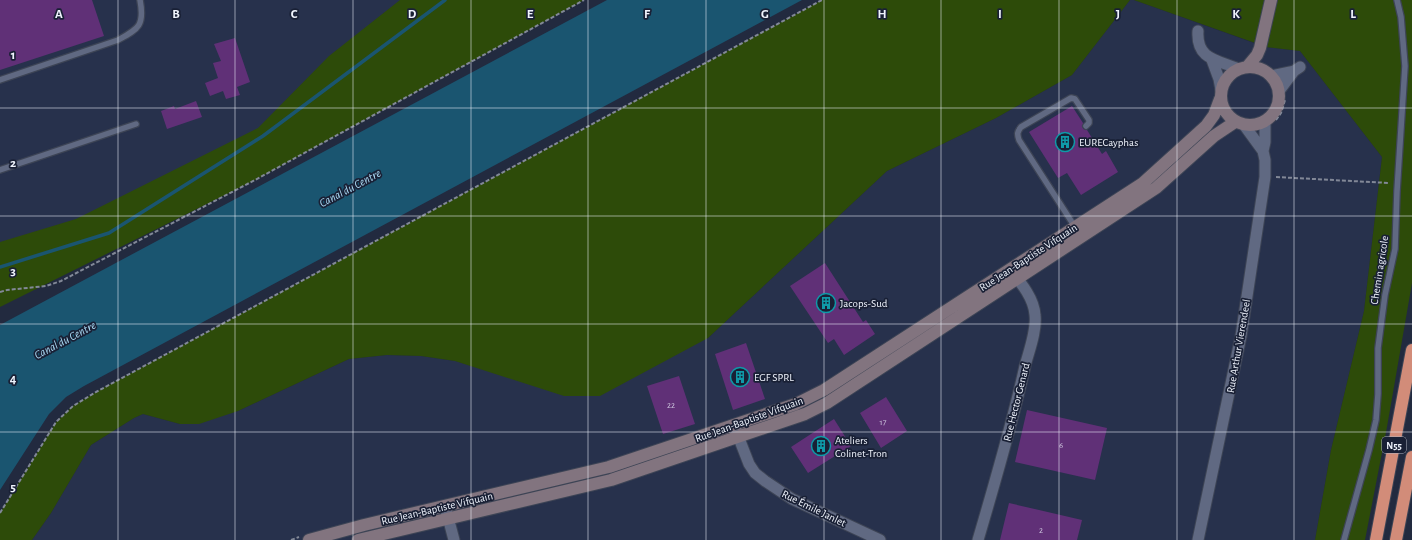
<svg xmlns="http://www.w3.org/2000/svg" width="1412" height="540" viewBox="0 0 1412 540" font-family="'Alegreya Sans',sans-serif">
  <rect width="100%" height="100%" fill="#222a3f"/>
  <path fill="#27314c" d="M 0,0 L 574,0 L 0,306 Z
    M 1130,0 L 1134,0 L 1265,47 L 1300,51 L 1382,157 L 1364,311 L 1331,450 L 1315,540 L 32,540 L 51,513 L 91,445 L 134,418 L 143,414 L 180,424 L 238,411 L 349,359 L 387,355 L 421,356 L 455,361 L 500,374 L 708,338 L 887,171 L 996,118 L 1072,75 Z"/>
  <path fill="#2d4b09" d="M 400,0 L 584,0 L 255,180 L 0,307 L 0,242 L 76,219 L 258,128 L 329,56 Z
    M 822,0 L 1130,0 L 1072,75 L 996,118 L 887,171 L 708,338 L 600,396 L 564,396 L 455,361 L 421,356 L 387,355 L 349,359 L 238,411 L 199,424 L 180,424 L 143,414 L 134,418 L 91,445 L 51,513 L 32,540 L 0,540 L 0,513 L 56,422 L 73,406 L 96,392 Z
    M 1134,0 L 1267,0 L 1258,44 Z
    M 1276,0 L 1412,0 L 1412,283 L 1387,427 L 1365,540 L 1315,540 L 1331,450 L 1364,311 L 1382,157 L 1300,51 L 1265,47 Z"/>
  <path fill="#1a5570" d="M 607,0 L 802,0 L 84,386 L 66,397 L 49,414 L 0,490 L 0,325 Z"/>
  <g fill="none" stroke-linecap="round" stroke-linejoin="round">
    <path stroke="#1a5570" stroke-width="3.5" d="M 0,267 L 109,233 L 263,136 L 445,0"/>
  </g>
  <path fill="#603077" d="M 0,0 L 92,0 L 104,36 L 0,70 Z
    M 235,38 L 250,82 L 237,87 L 240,95 L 226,99 L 223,91 L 210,96 L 205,83 L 218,78 L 213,63 L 221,61 L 214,44 Z
    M 196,101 L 202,117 L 167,129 L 161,111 L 174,106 L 175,109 Z
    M 1072,106 L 1083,123 L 1083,129 L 1087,130 L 1102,154 L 1106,151 L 1118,172 L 1081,195 L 1067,173 L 1058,178 L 1029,132 Z
    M 825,263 L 863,322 L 866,320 L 875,334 L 844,355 L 834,339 L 828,343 L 790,286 Z
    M 746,343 L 765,399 L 733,410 L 715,354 Z
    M 679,376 L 695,424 L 663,434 L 647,386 Z
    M 886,397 L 907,431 L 881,448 L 860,413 Z
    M 1027,410 L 1107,428 L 1095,480 L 1015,462 Z
    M 834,419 L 851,446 L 808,473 L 791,447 Z
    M 1009,503 L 1082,520 L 1077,540 L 1000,540 Z"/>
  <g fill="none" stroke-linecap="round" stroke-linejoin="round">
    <defs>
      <path id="lane" d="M 0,80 L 118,40 C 138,29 145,26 140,0
        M 0,170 L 136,124
        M 1075,227 L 1019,140 C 1017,134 1017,132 1021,127 L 1071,98 L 1075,99 L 1089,120 L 1089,123 L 1086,126
        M 1344,540 L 1369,450 L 1376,420 L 1378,394 L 1378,348 L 1385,295 L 1395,249 L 1397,191 L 1405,66 L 1401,17 L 1397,0"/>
      <path id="street" d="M 1198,31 C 1196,60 1218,60 1239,69
        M 1212,60 L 1219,79 L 1221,90
        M 1271,76 L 1294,71
        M 1279,91 L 1294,71 L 1300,67
        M 1244,125 L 1263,151
        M 735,428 L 749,464 L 755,473 L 765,481 L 792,499 L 880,540
        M 445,506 L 454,540
        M 978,540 C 995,482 1012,425 1025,366 C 1029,351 1037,330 1035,315 C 1034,299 1022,284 1012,272
        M 1198,540 L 1241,336 L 1265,177 L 1265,160 L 1263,151 L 1265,142 L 1265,121"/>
      <path id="secondary" d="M1221 96a29 29 0 1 1 58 0a29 29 0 1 1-58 0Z
        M 1247,67 L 1257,55 L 1260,48 L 1271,0
        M 309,540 L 364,525 L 609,467 L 796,404 L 824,390 L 1143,183 L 1206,126 L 1214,115 L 1220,99
        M 358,540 L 611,480 L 805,414 L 827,403 L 1156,188 L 1214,136 L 1235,122"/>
      <path id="highway" d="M 1376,540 L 1412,350
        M 1396,540 L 1412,457"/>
    </defs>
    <use href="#lane" stroke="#3d4455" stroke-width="8"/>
    <use href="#street" stroke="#3d4455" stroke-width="13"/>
    <use href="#secondary" stroke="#3d4455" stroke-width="14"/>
    <use href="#highway" stroke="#3d4455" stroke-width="14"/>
    <path stroke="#828897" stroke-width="2" stroke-dasharray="4 2" stroke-linecap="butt" d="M 1276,120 L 1281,113 L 1285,100
      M 1276,177 L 1389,183
      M 0,292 L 7,290 L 46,286 L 61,281 L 255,180 L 584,0
      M 0,513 L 56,422 L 73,406 L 96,392 L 822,0
      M 291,540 L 299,537"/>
    <use href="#lane" stroke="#606982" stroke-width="5.5"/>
    <use href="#street" stroke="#606982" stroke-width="11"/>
    <use href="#secondary" stroke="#82747f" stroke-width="12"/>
    <use href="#highway" stroke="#d28c79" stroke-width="12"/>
  </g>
  <path fill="none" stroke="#f0f4fd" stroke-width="1" stroke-opacity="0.55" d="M 118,0 L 118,540M 235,0 L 235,540M 353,0 L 353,540M 471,0 L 471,540M 588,0 L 588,540M 706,0 L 706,540M 824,0 L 824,540M 941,0 L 941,540M 1059,0 L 1059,540M 1177,0 L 1177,540M 1294,0 L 1294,540M 0,108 L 1412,108M 0,216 L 1412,216M 0,324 L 1412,324M 0,432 L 1412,432"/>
  <defs>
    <symbol id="building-ring" viewBox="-11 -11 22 22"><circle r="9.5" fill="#192035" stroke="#0f9aa8" stroke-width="1.5"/><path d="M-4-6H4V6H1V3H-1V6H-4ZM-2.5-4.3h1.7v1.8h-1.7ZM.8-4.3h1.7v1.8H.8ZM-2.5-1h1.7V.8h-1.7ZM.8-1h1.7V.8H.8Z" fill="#0f9aa8"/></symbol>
  </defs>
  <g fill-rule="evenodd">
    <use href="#building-ring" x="1054" y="131" width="22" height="22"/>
    <use href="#building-ring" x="815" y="292" width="22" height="22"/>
    <use href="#building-ring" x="729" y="366" width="22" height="22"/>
    <use href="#building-ring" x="810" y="435" width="22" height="22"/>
  </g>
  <g text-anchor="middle" stroke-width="3.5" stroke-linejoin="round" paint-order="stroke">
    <g font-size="9" fill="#ccc3dc">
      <text x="671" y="408">22</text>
      <text x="883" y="425">17</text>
      <text x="1061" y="448">6</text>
      <text x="1041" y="533">2</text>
    </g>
    <rect fill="#192035" stroke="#b0b4c1" stroke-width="1" x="1382" y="437" width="24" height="16" rx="3"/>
    <g font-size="10" font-weight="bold" fill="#f0f4fd">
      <text x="1394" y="449">N55</text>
    </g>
    <g font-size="11" fill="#f0f4fd" stroke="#192035" text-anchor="start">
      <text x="1079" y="146">EURECayphas</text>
      <text x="840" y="307">Jacops-Sud</text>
      <text x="754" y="381">EGF SPRL</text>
      <text x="835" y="444">Ateliers<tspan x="835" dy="13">Colinet-Tron</tspan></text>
    </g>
    <g font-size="11" fill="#f0f4fd" stroke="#192035">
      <text transform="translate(1028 257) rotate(-33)" y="4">Rue Jean-Baptiste Vifquain</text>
      <text transform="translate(1379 270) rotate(-81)" y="4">Chemin agricole</text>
      <text transform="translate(1238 346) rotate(-80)" y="4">Rue Arthur Vierendeel</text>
      <text transform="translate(1016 402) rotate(-76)" y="4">Rue Hector Genard</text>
      <text transform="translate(749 419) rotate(-20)" y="4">Rue Jean-Baptiste Vifquain</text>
      <text transform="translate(437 508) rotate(-13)" y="4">Rue Jean-Baptiste Vifquain</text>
      <text transform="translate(814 508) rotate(26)" y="4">Rue Émile Janlet</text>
    </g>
    <g font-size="12" font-style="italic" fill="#abdbf5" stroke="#192035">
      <text transform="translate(350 188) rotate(-28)" y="4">Canal du Centre</text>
      <text transform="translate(65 340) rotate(-28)" y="4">Canal du Centre</text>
    </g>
  </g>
  <g font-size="13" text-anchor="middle" font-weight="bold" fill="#f0f4fd" stroke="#192035" stroke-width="3.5" stroke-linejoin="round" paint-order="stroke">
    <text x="59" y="18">A</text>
    <text x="176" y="18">B</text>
    <text x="294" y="18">C</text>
    <text x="412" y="18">D</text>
    <text x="530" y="18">E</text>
    <text x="647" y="18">F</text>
    <text x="765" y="18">G</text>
    <text x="882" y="18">H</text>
    <text x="1000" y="18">I</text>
    <text x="1118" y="18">J</text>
    <text x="1236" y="18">K</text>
    <text x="1353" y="18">L</text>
    <text x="13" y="59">1</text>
    <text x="13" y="167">2</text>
    <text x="13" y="275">3</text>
    <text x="13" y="383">4</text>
    <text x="13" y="491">5</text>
  </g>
</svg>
